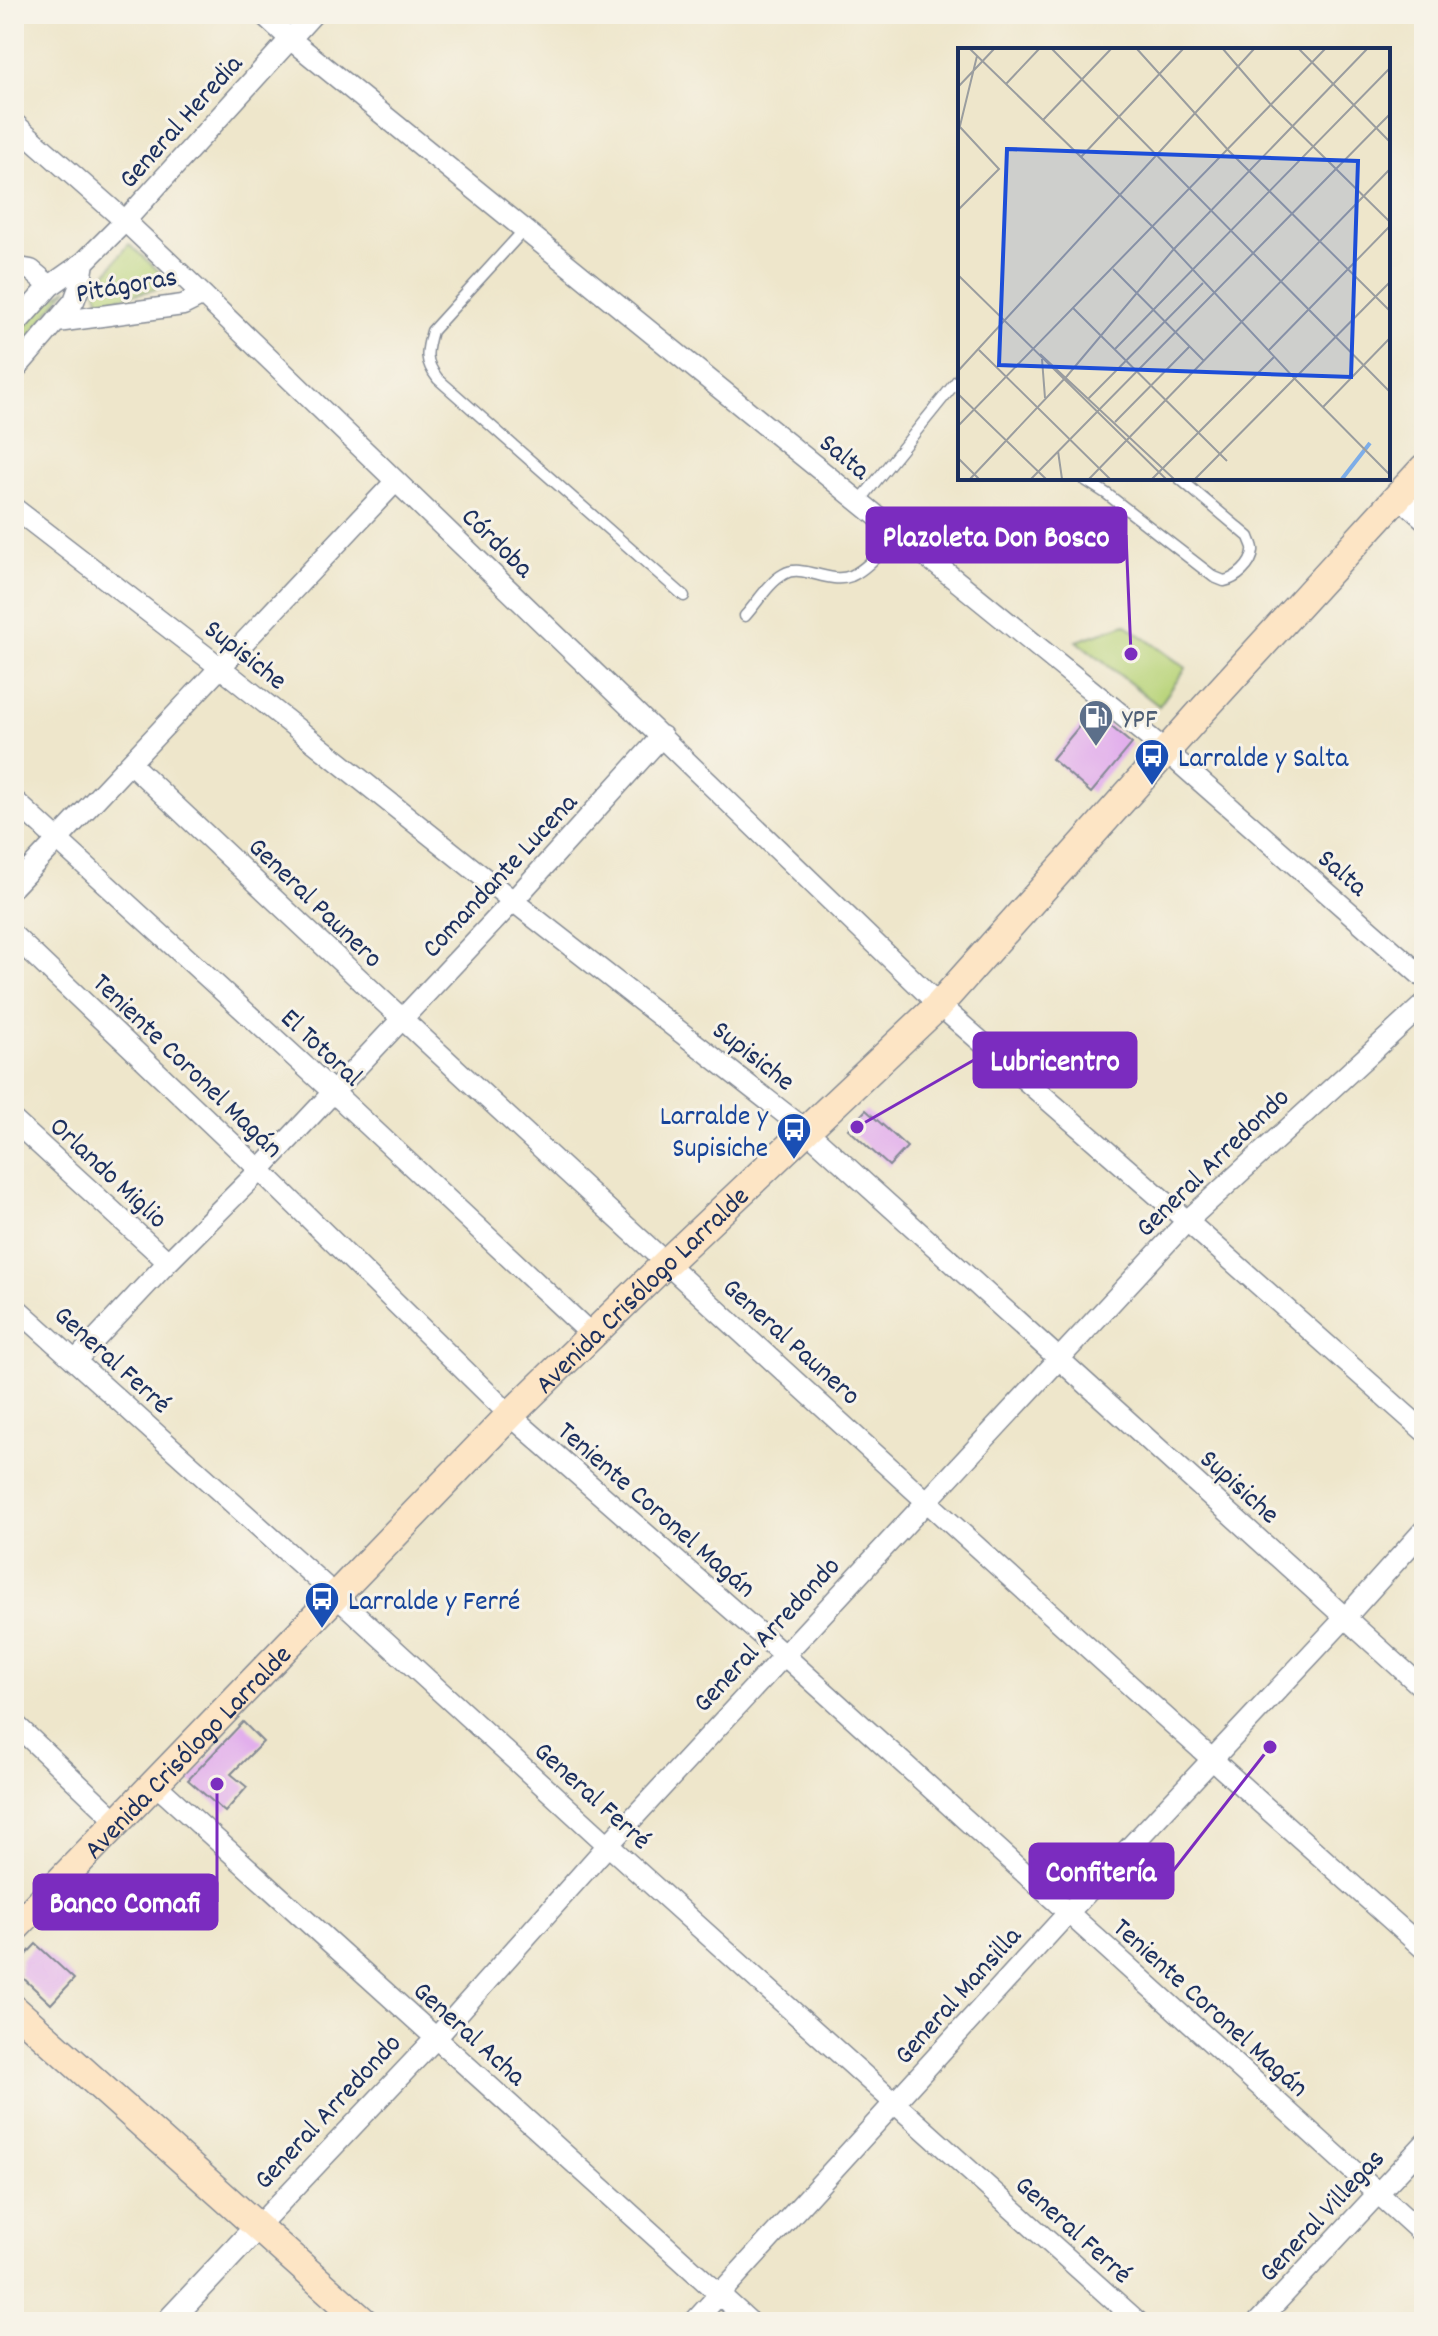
<svg xmlns="http://www.w3.org/2000/svg" width="1438" height="2336" viewBox="0 0 1438 2336" font-family="Dekko,sans-serif">
  <rect width="100%" height="100%" fill="#f7f3e8"/>
  <filter id="ink" filterUnits="userSpaceOnUse"><feTurbulence type="fractalNoise" baseFrequency=".0125" numOctaves="2"/><feDisplacementMap in="SourceGraphic" scale="16" xChannelSelector="R" yChannelSelector="G"/><feConvolveMatrix kernelMatrix="1 2 1 2 8 2 1 2 1" color-interpolation-filters="sRGB"/></filter>
  <filter id="wash" filterUnits="userSpaceOnUse"><feTurbulence type="fractalNoise" baseFrequency=".006" numOctaves="4" result="noise"/><feDisplacementMap in="SourceGraphic" scale="32" xChannelSelector="R" yChannelSelector="G"/><feGaussianBlur stdDeviation="1.8" result="paint"/><feColorMatrix in="noise" values="0 0 0 0 0 0 0 0 0 0 0 0 0 0 0 0 0 1.4 0 .05"/><feComposite in="paint" operator="in"/></filter>
  <g filter="url(#wash)">
    <rect width="100%" height="100%" fill="#eee6cb"/>
    <path fill="#b9d47a" stroke="#6a826c" stroke-width="2" d="M 129,244 L 174,285 L 101,302 L 95,288 Z
      M 68,288 L 14,356 L 14,339 L 48,302 Z
      M 1125,624 L 1186,668 L 1159,706 L 1077,641 Z"/>
    <g id="blocks">
      <path fill="#e2afec" d="M 1092,711 L 1132,744 L 1091,793 L 1052,759 Z
        M 866,1110 L 907,1147 L 889,1166 L 848,1129 Z
        M 243,1722 L 263,1742 L 231,1774 L 247,1787 L 225,1812 L 188,1780 Z
        M 36,1944 L 74,1979 L 51,2004 L 20,1975 L 21,1960 Z"/>
    </g>
  </g>
  <g filter="url(#ink)">
    <use href="#blocks" fill-opacity="0" stroke="#848a94" stroke-width="2"/>
    <g fill="none" stroke-linecap="round" stroke-linejoin="round">
      <defs>
        <path id="service" d="M 524,230 L 432,331 C 426,352 424,361 438,379 L 684,596
          M 1082,478 L 1107,494 L 1214,577 L 1224,581 C 1236,579 1252,565 1253,551 C 1254,547 1250,541 1249,537 L 1179,478
          M 859,502 L 960,377
          M 745,616 C 757,603 769,582 784,574 C 802,563 829,585 851,576 C 869,568 884,547 898,534"/>
        <path id="minor" d="M 263,14 L 290,39 L 1166,751 L 1424,978
          M 14,123 L 125,221 L 203,295 L 939,1005 L 1187,1221 L 1424,1431
          M 14,267 L 31,270 L 50,286
          M 57,322 L 183,305 L 203,295
          M 14,326 L 50,286 L 84,262 L 125,221 L 313,14
          M 14,371 L 74,301 L 81,282 L 84,262
          M 1399,497 L 1424,519
          M 14,508 L 221,668 L 513,901 L 807,1131 L 1424,1689
          M 131,764 C 555,1166 988,1560 1424,1949
          M 14,800 L 333,1092 L 592,1335
          M 14,886 L 396,481
          M 14,936 L 260,1170 L 510,1415 L 785,1656 L 1424,2235
          M 14,1121 L 168,1262
          M 14,1306 L 336,1596 L 608,1845 L 1138,2322
          M 75,1361 L 168,1262 L 260,1170 L 513,901 L 662,736
          M 14,1723 L 117,1821
          M 155,1784 L 750,2322
          M 258,2226 L 436,2038 L 608,1845 L 1187,1221 L 1424,1004
          M 694,2322 L 1067,1914 L 1345,1618 L 1424,1530
          M 1258,2322 L 1424,2144"/>
        <path id="tertiary" d="M 168,2322 L 258,2226"/>
        <g id="secondary">
          <path id="s1" d="M 14,1929 L 510,1415 L 666,1263 L 939,1005 L 1201,712 L 1424,468"/>
          <path d="M 14,2009 L 364,2322"/>
        </g>
      </defs>
      <use href="#service" stroke="#848a94" stroke-width="13"/>
      <use href="#minor" stroke="#848a94" stroke-width="23"/>
      <use href="#tertiary" stroke="#848a94" stroke-width="27"/>
      <use href="#secondary" stroke="#848a94" stroke-width="31"/>
      <use href="#service" stroke="#fff" stroke-width="10"/>
      <use href="#minor" stroke="#fff" stroke-width="20"/>
      <use href="#tertiary" stroke="#fff" stroke-width="24"/>
      <use href="#secondary" stroke="#fde5c5" stroke-width="28"/>
    </g>
  </g>
  <defs>
    <symbol id="fuel-pin" viewBox="-11 -11 22 30"><path d="M0 17L-7.5 6A9.5 9.5 0 1 1 7.5 6Z" fill="#5c6f8a" stroke="#f7f3e8"/><path d="M-5.5-6h7V0h2V4h1.3V-2.5L3-4.5l.8-.8L6-3V5H2.5V1h-1V6h-7ZM-4.2-4.7v3.2H.2V-4.7Z" fill="#fff"/></symbol>
    <symbol id="bus-pin" viewBox="-11 -11 22 30"><path d="M0 17L-7.5 6A9.5 9.5 0 1 1 7.5 6Z" fill="#1a4fb4" stroke="#f7f3e8"/><path d="M-5-6H5V4H4V6H2V4H-2V6H-4V4H-5ZM-3.5-4V0h7V-4ZM-3.5 1.2v1.5H-2V1.2ZM2 1.2v1.5H3.5V1.2Z" fill="#fff"/></symbol>
  </defs>
  <g fill-rule="evenodd">
    <use href="#fuel-pin" x="1076" y="697" width="40" height="54"/>
    <use href="#bus-pin" x="1132" y="736" width="40" height="54"/>
    <use href="#bus-pin" x="774" y="1110" width="40" height="54"/>
    <use href="#bus-pin" x="302" y="1579" width="40" height="54"/>
  </g>
  <g text-anchor="middle" stroke-width="6" stroke-linejoin="round" paint-order="stroke">
    <g font-size="28" fill="#1b2f5e" stroke="#f7f3e8">
      <text transform="translate(179 120) rotate(-48)" y="10">General Heredia</text>
      <text transform="translate(126 283) rotate(-10)" y="10">Pitágoras</text>
      <text transform="translate(846 455) rotate(39)" y="10">Salta</text>
      <text transform="translate(499 541) rotate(44)" y="10">Córdoba</text>
      <text transform="translate(247 653) rotate(38)" y="10">Supisiche</text>
      <text transform="translate(1344 871) rotate(41)" y="10">Salta</text>
      <text transform="translate(498 874) rotate(-47)" y="10">Comandante Lucena</text>
      <text transform="translate(317 901) rotate(44)" y="10">General Paunero</text>
      <text transform="translate(323 1046) rotate(43)" y="10">El Totoral</text>
      <text transform="translate(755 1054) rotate(38)" y="10">Supisiche</text>
      <text transform="translate(189 1064) rotate(44)" y="10">Teniente Coronel Magán</text>
      <text transform="translate(1211 1161) rotate(-44)" y="10">General Arredondo</text>
      <text transform="translate(110 1171) rotate(43)" y="10">Orlando Miglio</text>
      <text dy="10" stroke="none"><textPath href="#s1" startOffset="896">Avenida Crisólogo Larralde</textPath></text>
      <text transform="translate(793 1340) rotate(42)" y="10">General Paunero</text>
      <text transform="translate(114 1358) rotate(42)" y="10">General Ferré</text>
      <text transform="translate(1241 1485) rotate(42)" y="10">Supisiche</text>
      <text transform="translate(658 1508) rotate(41)" y="10">Teniente Coronel Magán</text>
      <text transform="translate(765 1633) rotate(-47)" y="10">General Arredondo</text>
      <text dy="10" stroke="none"><textPath href="#s1" startOffset="248">Avenida Crisólogo Larralde</textPath></text>
      <text transform="translate(594 1794) rotate(42)" y="10">General Ferré</text>
      <text transform="translate(956 1994) rotate(-48)" y="10">General Mansilla</text>
      <text transform="translate(1212 2006) rotate(42)" y="10">Teniente Coronel Magán</text>
      <text transform="translate(471 2032) rotate(42)" y="10">General Acha</text>
      <text transform="translate(326 2110) rotate(-47)" y="10">General Arredondo</text>
      <text transform="translate(1320 2214) rotate(-47)" y="10">General Villegas</text>
      <text transform="translate(1075 2228) rotate(42)" y="10">General Ferré</text>
    </g>
    <g font-size="28" fill="#4e5e75" stroke="#f7f3e8" text-anchor="start">
      <text x="1122" y="727">YPF</text>
    </g>
    <g font-size="28" fill="#164399" stroke="#f7f3e8" text-anchor="start">
      <text x="1178" y="766">Larralde y Salta</text>
      <text x="768" y="1124" text-anchor="end">Larralde y<tspan x="768" dy="32">Supisiche</tspan></text>
      <text x="348" y="1609">Larralde y Ferré</text>
    </g>
  </g>
  <g transform="translate(958 48)">
    <rect width="432" height="432" fill="#eee6cb"/>
    <path fill="none" stroke="#7dade8" stroke-width="4" d="M 384,431 L 412,395"/>
    <path fill="none" stroke="#9a9d9f" stroke-width="2" d="M 12,1 L 197,181 L 338,332M 94,1 L 432,344M 179,1 L 271,103 L 432,263M 265,1 L 314,58 L 432,174M 341,1 L 432,94M 48,36 L 81,1M 0,39 L 36,1M 85,72 L 153,1M 0,86 L 19,8M 123,109 L 225,1M 0,162 L 41,121 L 2,79M 155,221 L 246,313M 0,227 L 208,431M 115,260 L 269,413M 157,301 L 432,20M 21,302 L 152,431M 310,303 L 432,178M 82,306 L 216,431M 84,311 L 87,350M 0,323 L 296,1M 338,332 L 432,427M 0,346 L 88,431M 130,351 L 245,235M 365,359 L 432,290M 157,374 L 232,298M 0,378 L 367,1M 100,403 L 104,431M 0,410 L 21,431M 12,431 L 109,328 L 215,202 L 409,1M 73,431 L 432,66M 131,431 L 432,121M 194,431 L 316,309M 237,431 L 432,234"/>
    <path fill="#1d4ed8" fill-opacity="0.15" stroke="#1d4ed8" stroke-width="4" d="M 49,101 L 400,113 L 393,329 L 41,317 Z"/>
    <rect width="432" height="432" fill="none" stroke="#1b2f5e" stroke-width="4"/>
  </g>
  <path fill="none" stroke="#7b2cbf" stroke-width="3" d="M1131 654L1126 535M857 1127L974 1060M1270 1747L1173 1871M217 1784L217 1902"/>
  <g fill="#7b2cbf" stroke="#f7f3e8" stroke-width="3">
    <circle cx="1131" cy="654" r="8"/>
    <circle cx="857" cy="1127" r="8"/>
    <circle cx="1270" cy="1747" r="8"/>
    <circle cx="217" cy="1784" r="8"/>
  </g>
  <g fill="#7b2cbf" stroke="#7b2cbf" stroke-width="3">
    <rect x="867" y="508" width="259" height="54" rx="8"/>
    <rect x="974" y="1033" width="162" height="54" rx="8"/>
    <rect x="1030" y="1844" width="143" height="54" rx="8"/>
    <rect x="34" y="1875" width="183" height="54" rx="8"/>
  </g>
  <g font-size="30" text-anchor="middle" font-weight="bold" fill="#fff">
    <text x="996" y="546">Plazoleta Don Bosco</text>
    <text x="1055" y="1070">Lubricentro</text>
    <text x="1101" y="1881">Confitería</text>
    <text x="125" y="1912">Banco Comafi</text>
  </g>
  <rect width="1438" height="2336" fill="none" stroke="#f7f3e8" stroke-width="48"/>
</svg>
